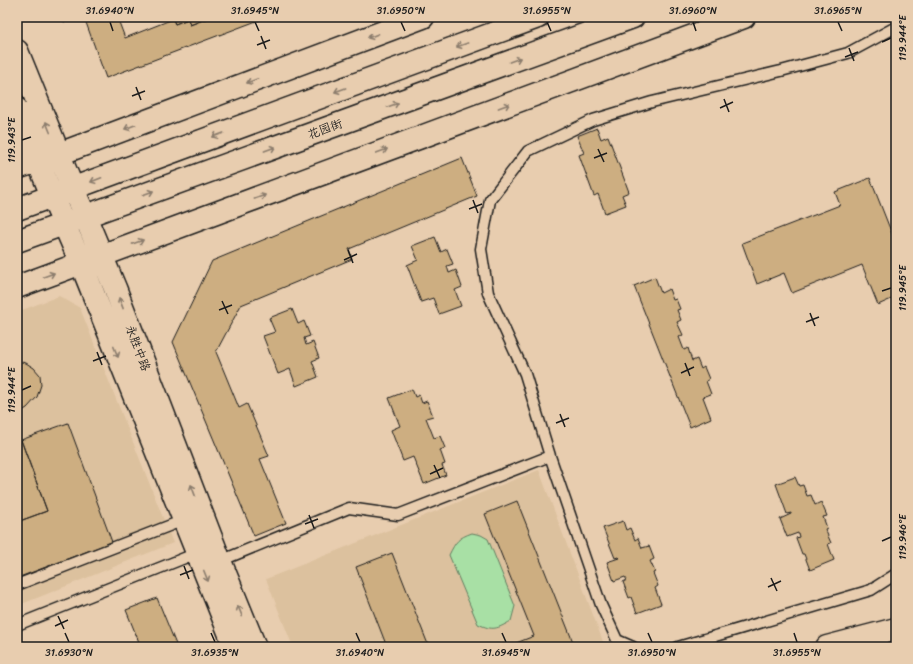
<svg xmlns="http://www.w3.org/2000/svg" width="913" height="664" viewBox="0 0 913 664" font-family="Sriracha,'LXGW WenKai TC',sans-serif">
  <rect width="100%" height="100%" fill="#e8cdaf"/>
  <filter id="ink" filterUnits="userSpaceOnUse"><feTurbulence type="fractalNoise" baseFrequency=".025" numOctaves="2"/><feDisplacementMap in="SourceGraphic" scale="8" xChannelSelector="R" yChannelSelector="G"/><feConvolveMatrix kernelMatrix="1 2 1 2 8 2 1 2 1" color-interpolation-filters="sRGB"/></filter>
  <g filter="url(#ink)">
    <path fill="#dcc19e" d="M 59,296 L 80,308 L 173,543 L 17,606 L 17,312 Z
      M 539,470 L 605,647 L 293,647 L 266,579 Z"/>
    <path fill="#a8e0a5" stroke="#627e60" d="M 472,533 L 481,535 L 488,539 L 515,606 L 511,621 C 497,629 493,631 478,624 L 449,555 C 456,541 458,538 472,533 Z"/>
    <path fill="#cdae81" stroke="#1c1c1c" d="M 62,17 L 77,17 L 64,22 Z
      M 84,17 L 117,17 L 125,38 L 173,19 L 175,24 L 188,19 L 190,25 L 208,18 L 207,17 L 267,17 L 106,78 Z
      M 172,17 L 207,17 L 208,18 L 190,25 L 188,19 L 175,24 Z
      M 597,128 L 601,139 L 608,136 L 629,192 L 622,195 L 626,205 L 605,213 L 598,194 L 594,196 L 579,155 L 584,153 L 577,136 Z
      M 462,158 L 477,196 L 349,249 L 352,259 L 241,305 L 216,352 L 239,408 L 247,404 L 269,456 L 260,459 L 286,523 L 254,536 L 173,342 L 212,261 Z
      M 870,178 L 896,244 L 896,297 L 878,305 L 862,265 L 792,293 L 784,273 L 757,284 L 742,243 L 840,205 L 835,192 Z
      M 435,237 L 441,252 L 447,249 L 453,264 L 447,266 L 449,273 L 456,270 L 462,287 L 455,290 L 461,306 L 439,314 L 433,298 L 421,302 L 407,265 L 418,260 L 412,246 Z
      M 655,277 L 661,293 L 669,289 L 673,300 L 676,299 L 680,309 L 677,310 L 681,320 L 677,322 L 683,335 L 679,337 L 684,350 L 688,348 L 692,361 L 697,359 L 701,369 L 704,367 L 709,379 L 706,381 L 711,394 L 703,397 L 711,418 L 690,427 L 634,286 Z
      M 292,309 L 298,324 L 304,321 L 310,336 L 304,338 L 306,345 L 313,342 L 319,358 L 312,361 L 318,377 L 296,386 L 290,369 L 278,374 L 263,336 L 275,332 L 269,318 Z
      M 17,361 L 26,363 L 34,368 L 40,375 L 41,385 L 37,397 L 27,408 L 17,414 Z
      M 412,389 L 415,397 L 419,395 L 422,403 L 427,401 L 433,416 L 426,418 L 434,438 L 440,436 L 445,448 L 440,450 L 445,464 L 442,465 L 446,475 L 424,484 L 413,457 L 403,461 L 391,430 L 400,426 L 389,398 Z
      M 68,423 L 112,542 L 17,578 L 17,522 L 47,511 L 21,440 Z
      M 21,440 L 47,511 L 17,522 L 17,442 Z
      M 795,477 L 799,486 L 803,485 L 807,496 L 811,495 L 815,505 L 821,502 L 827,516 L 823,517 L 827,528 L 825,529 L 831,543 L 828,544 L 834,560 L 810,570 L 804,554 L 802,554 L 796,538 L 799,537 L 798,533 L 787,537 L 780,519 L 791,514 L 791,513 L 787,514 L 776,484 Z
      M 517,501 L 575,647 L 506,647 L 534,636 L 485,514 Z
      M 623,521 L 626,530 L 630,528 L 635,540 L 638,538 L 642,548 L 649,546 L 654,559 L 650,561 L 655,572 L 653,573 L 658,586 L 655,588 L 661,604 L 637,613 L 631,597 L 629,598 L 623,582 L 627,580 L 625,577 L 614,581 L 607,562 L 619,558 L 618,557 L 615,558 L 603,528 Z
      M 392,553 L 429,647 L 387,647 L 356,567 Z
      M 157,598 L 177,647 L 141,647 L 126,610 Z"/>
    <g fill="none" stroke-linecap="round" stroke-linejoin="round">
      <defs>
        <path id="lane" d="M 220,561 L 349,508 L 398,515 L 550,456
          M 17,585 L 184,520
          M 17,625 L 197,553
          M 633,647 L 617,640 L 601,605 L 550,456 L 525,374 L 488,293 L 481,249 L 490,200 L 528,151 L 593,120 L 652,102 L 781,71 L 848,53 L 896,27
          M 678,647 L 871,590 L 896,574"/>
        <path id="secondary" d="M 17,51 L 73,189 L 85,216 L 115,288 L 220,561 L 255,647
          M 17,109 L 52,196 L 81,263 L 235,647
          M 17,168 L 59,154 L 423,17
          M 17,209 L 538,17
          M 17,241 L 633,17
          M 17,287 L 744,17
          M 827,647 L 896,629"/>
      </defs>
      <use href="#lane" stroke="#1c1c1c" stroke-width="13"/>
      <use href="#secondary" stroke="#1c1c1c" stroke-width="25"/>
      <use href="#lane" stroke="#e8cdaf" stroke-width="10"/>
      <use href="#secondary" stroke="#e8cdaf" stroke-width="22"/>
    </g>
    <defs><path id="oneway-shaft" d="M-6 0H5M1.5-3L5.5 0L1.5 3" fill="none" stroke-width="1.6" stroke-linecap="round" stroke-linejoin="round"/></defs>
    <g stroke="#8c7d6d">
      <use href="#oneway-shaft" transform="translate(373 36) rotate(159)"/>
      <use href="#oneway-shaft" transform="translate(462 45) rotate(160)"/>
      <use href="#oneway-shaft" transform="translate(515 60) rotate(-20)"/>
      <use href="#oneway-shaft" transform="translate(252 81) rotate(159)"/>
      <use href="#oneway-shaft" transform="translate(340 90) rotate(160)"/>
      <use href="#oneway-shaft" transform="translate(393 105) rotate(-20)"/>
      <use href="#oneway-shaft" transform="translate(504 106) rotate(-20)"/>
      <use href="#oneway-shaft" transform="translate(48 127) rotate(-112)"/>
      <use href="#oneway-shaft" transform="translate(130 127) rotate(159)"/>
      <use href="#oneway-shaft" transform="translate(218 135) rotate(160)"/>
      <use href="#oneway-shaft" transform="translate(270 149) rotate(-20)"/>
      <use href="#oneway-shaft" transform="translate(382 151) rotate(-20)"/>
      <use href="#oneway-shaft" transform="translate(96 180) rotate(159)"/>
      <use href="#oneway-shaft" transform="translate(148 193) rotate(-20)"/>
      <use href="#oneway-shaft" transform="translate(260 197) rotate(-20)"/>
      <use href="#oneway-shaft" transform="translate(138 242) rotate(-20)"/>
      <use href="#oneway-shaft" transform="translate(49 275) rotate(-20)"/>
      <use href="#oneway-shaft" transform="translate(121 303) rotate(-111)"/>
      <use href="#oneway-shaft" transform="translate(116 352) rotate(68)"/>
      <use href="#oneway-shaft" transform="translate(193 490) rotate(-111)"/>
      <use href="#oneway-shaft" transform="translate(206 576) rotate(68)"/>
      <use href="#oneway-shaft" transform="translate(240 611) rotate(-112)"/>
    </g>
  </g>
  <path fill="none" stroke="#1c1c1c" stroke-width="1.5" d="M 110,22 L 113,31M 255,22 L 259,31M 401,22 L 405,31M 547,22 L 551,31M 693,22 L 696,31M 838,22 L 842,31M 261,36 L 266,49M 882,42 L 891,38M 257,45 L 270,40M 849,48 L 854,61M 845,57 L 858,52M 136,87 L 141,100M 132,96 L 145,91M 724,99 L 729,112M 720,108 L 733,102M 22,140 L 31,137M 598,149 L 604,162M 594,158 L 607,153M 473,200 L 478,213M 469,209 L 482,204M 348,250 L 353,263M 344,260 L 357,254M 882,291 L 891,288M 222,301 L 228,314M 219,310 L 232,305M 810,313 L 815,326M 806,322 L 819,317M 97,352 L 102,365M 93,361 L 106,356M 685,363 L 690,376M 681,373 L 694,367M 22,390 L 31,386M 560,414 L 565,427M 556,423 L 569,418M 434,465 L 440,478M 430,474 L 443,468M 309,515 L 314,528M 305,524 L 318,519M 882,541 L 891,537M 184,566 L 189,579M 180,575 L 193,570M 771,578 L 777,591M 768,587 L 781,581M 58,616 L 64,629M 55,626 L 68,620M 65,633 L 69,642M 211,633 L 215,642M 356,633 L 360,642M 502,633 L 506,642M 648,633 L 652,642M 794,633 L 797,642"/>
  <g text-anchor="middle" stroke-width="3" stroke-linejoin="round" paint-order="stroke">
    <g font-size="12" fill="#1c1c1c" stroke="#e8cdaf">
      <text transform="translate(325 129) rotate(-20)" y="4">花园街</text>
      <text transform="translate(138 348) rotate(69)" y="4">永胜中路</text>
    </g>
  </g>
  <rect width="913" height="664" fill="none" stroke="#e8cdaf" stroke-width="44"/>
  <rect x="22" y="22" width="869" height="620" fill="none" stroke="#1c1c1c" stroke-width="1.5"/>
  <g font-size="10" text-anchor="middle" fill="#1c1c1c">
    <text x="110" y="14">31.6940°N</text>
    <text x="255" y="14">31.6945°N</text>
    <text x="401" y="14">31.6950°N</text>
    <text x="547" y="14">31.6955°N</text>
    <text x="693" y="14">31.6960°N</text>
    <text x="838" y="14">31.6965°N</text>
    <text transform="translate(902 38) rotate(-90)" y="4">119.944°E</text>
    <text transform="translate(11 140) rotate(-90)" y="4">119.943°E</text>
    <text transform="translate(902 288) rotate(-90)" y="4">119.945°E</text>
    <text transform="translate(11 390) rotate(-90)" y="4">119.944°E</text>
    <text transform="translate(902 537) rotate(-90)" y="4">119.946°E</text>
    <text x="69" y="656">31.6930°N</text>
    <text x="215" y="656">31.6935°N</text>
    <text x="360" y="656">31.6940°N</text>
    <text x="506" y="656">31.6945°N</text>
    <text x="652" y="656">31.6950°N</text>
    <text x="797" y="656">31.6955°N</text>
  </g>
</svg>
